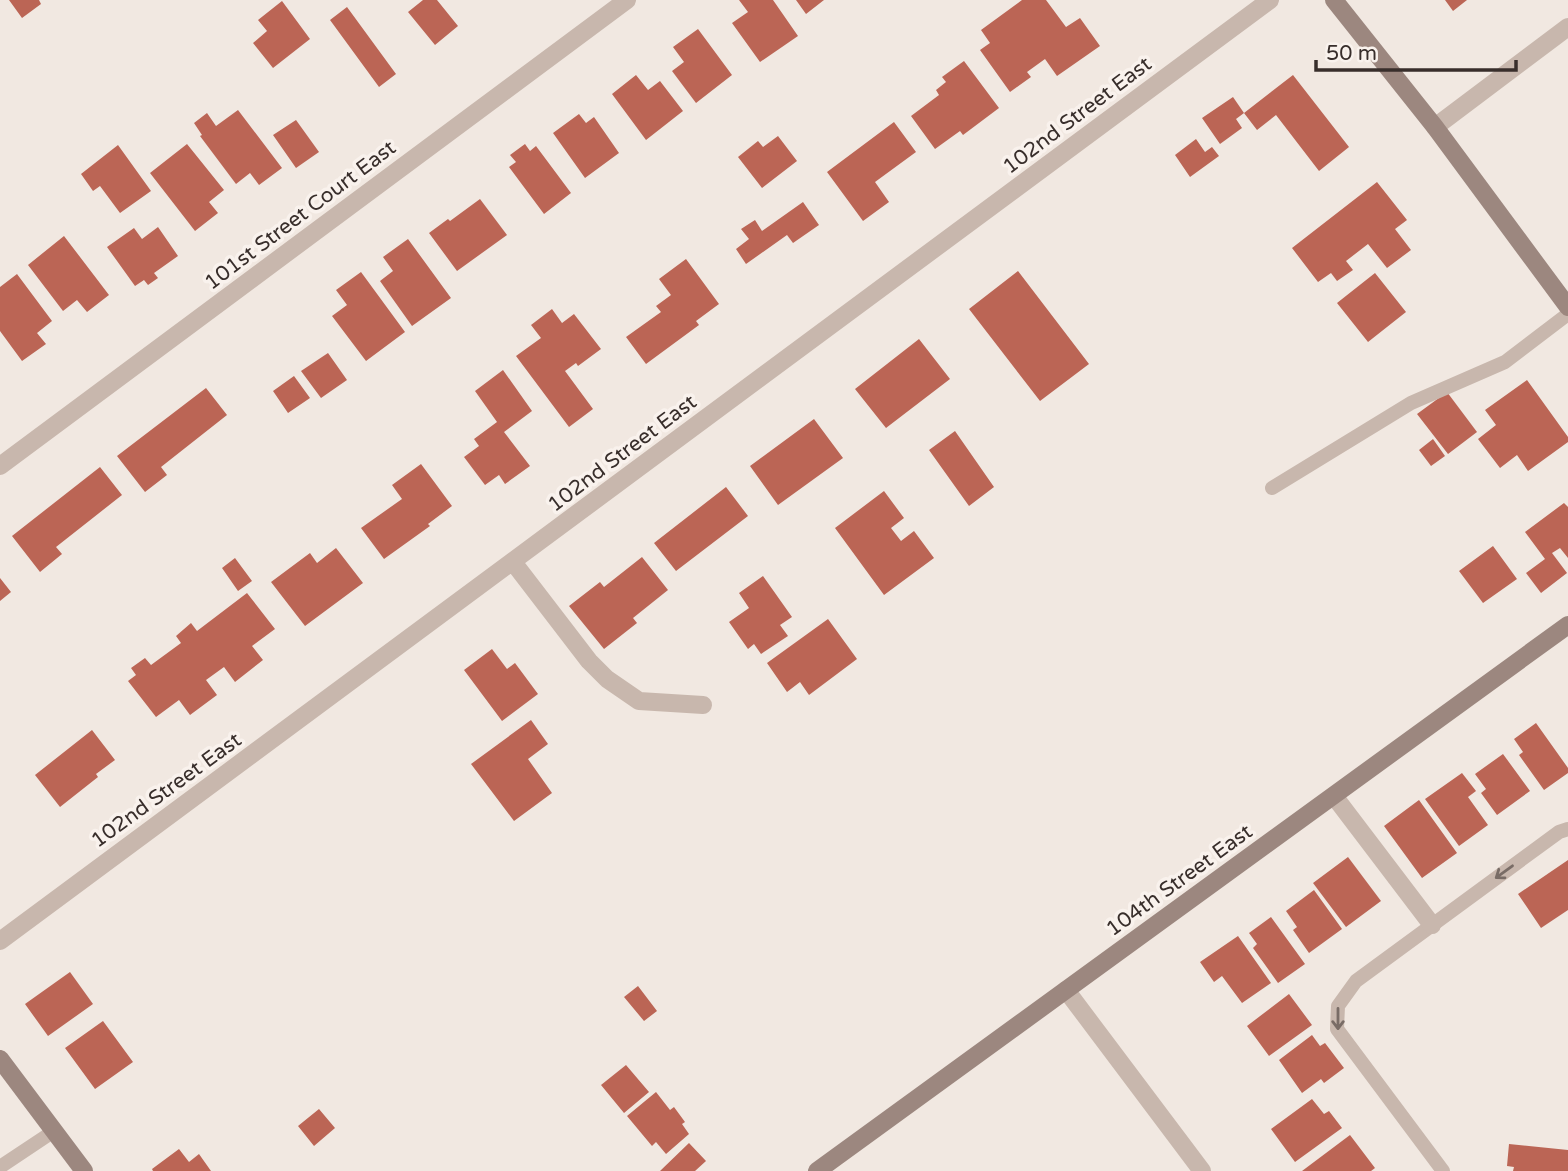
<svg xmlns="http://www.w3.org/2000/svg" width="1568" height="1171" viewBox="0 0 1568 1171" font-family="'Varela Round',sans-serif">
  <rect width="100%" height="100%" fill="#f1e8e1"/>
  <path fill="#bb6555" d="M 9,0 L 39,0 L 41,4 L 22,18 Z
    M 423,0 L 437,0 L 458,26 L 435,45 L 408,12 Z
    M 739,0 L 773,0 L 798,36 L 760,62 L 732,23 L 748,12 Z
    M 796,0 L 824,0 L 806,14 Z
    M 1022,0 L 1046,0 L 1066,27 L 1080,18 L 1100,46 L 1057,76 L 1045,59 L 1027,72 L 1031,77 L 1010,92 L 980,50 L 990,43 L 981,30 Z
    M 1445,0 L 1467,0 L 1453,11 Z
    M 282,1 L 310,39 L 273,68 L 253,43 L 267,31 L 258,20 Z
    M 347,7 L 396,74 L 379,87 L 330,20 Z
    M 698,29 L 732,75 L 696,103 L 672,71 L 684,62 L 673,47 Z
    M 964,61 L 999,108 L 963,135 L 960,131 L 935,149 L 911,116 L 939,95 L 936,90 L 946,82 L 942,77 Z
    M 636,75 L 648,90 L 660,81 L 683,111 L 646,140 L 612,94 Z
    M 1293,75 L 1349,147 L 1319,171 L 1276,115 L 1257,130 L 1244,113 Z
    M 1233,97 L 1244,113 L 1236,119 L 1242,128 L 1220,144 L 1202,118 Z
    M 238,110 L 282,168 L 259,185 L 250,173 L 236,184 L 200,136 L 202,135 L 194,123 L 207,113 L 216,126 Z
    M 579,114 L 586,123 L 594,117 L 619,153 L 585,178 L 553,133 Z
    M 296,120 L 319,152 L 296,168 L 273,135 Z
    M 894,122 L 916,152 L 875,182 L 889,202 L 863,221 L 827,172 Z
    M 778,136 L 797,161 L 762,188 L 738,157 L 758,141 L 763,147 Z
    M 1196,139 L 1205,152 L 1212,147 L 1219,156 L 1190,177 L 1175,155 Z
    M 187,144 L 224,190 L 209,202 L 218,213 L 195,231 L 150,173 Z
    M 525,144 L 530,151 L 536,146 L 571,193 L 544,214 L 509,167 L 516,162 L 510,155 Z
    M 118,145 L 151,191 L 120,213 L 100,186 L 93,191 L 81,174 Z
    M 1377,182 L 1407,220 L 1395,229 L 1411,250 L 1387,268 L 1368,244 L 1346,261 L 1353,270 L 1337,281 L 1331,273 L 1318,282 L 1292,248 Z
    M 480,199 L 507,235 L 457,271 L 429,233 L 448,219 L 450,221 Z
    M 803,202 L 819,225 L 793,243 L 787,235 L 746,264 L 736,249 L 749,239 L 741,229 L 755,220 L 762,231 Z
    M 158,227 L 178,256 L 154,273 L 158,278 L 148,285 L 144,280 L 135,286 L 107,247 L 134,228 L 142,239 Z
    M 64,236 L 109,295 L 87,312 L 77,300 L 63,311 L 28,265 Z
    M 408,239 L 451,298 L 412,326 L 380,281 L 393,271 L 383,257 Z
    M 686,259 L 719,304 L 696,321 L 699,325 L 646,364 L 626,337 L 661,312 L 656,306 L 671,295 L 659,279 Z
    M 1018,271 L 1089,364 L 1040,401 L 969,309 Z
    M 361,272 L 405,332 L 366,361 L 332,316 L 347,305 L 336,290 Z
    M 1375,273 L 1406,312 L 1368,342 L 1337,303 Z
    M 17,274 L 52,321 L 37,333 L 46,344 L 22,361 L 0,331 L 0,287 Z
    M 552,309 L 562,323 L 574,314 L 601,349 L 578,366 L 576,363 L 565,371 L 593,409 L 569,427 L 516,356 L 541,338 L 531,325 Z
    M 919,339 L 950,379 L 886,428 L 855,389 Z
    M 328,353 L 347,380 L 321,398 L 301,371 Z
    M 503,370 L 532,411 L 504,432 L 530,466 L 505,484 L 499,475 L 485,485 L 464,457 L 479,446 L 474,439 L 497,422 L 475,391 Z
    M 294,376 L 310,398 L 288,413 L 273,391 Z
    M 1527,380 L 1568,437 L 1568,442 L 1528,471 L 1517,455 L 1500,468 L 1478,439 L 1496,425 L 1485,410 Z
    M 206,388 L 227,415 L 161,467 L 167,475 L 145,492 L 117,456 Z
    M 1447,392 L 1477,432 L 1448,454 L 1417,414 Z
    M 814,419 L 843,458 L 778,505 L 750,466 Z
    M 955,431 L 994,487 L 969,506 L 929,450 Z
    M 1433,439 L 1445,456 L 1431,466 L 1419,450 Z
    M 421,464 L 452,506 L 428,524 L 430,526 L 384,559 L 361,528 L 402,499 L 392,485 Z
    M 100,467 L 122,495 L 56,547 L 62,554 L 40,572 L 12,536 Z
    M 726,487 L 748,516 L 676,571 L 654,543 Z
    M 884,491 L 904,518 L 891,528 L 901,541 L 914,531 L 934,558 L 884,595 L 835,528 Z
    M 1564,503 L 1568,507 L 1568,558 L 1560,548 L 1552,553 L 1567,573 L 1541,593 L 1526,573 L 1545,559 L 1525,532 Z
    M 1493,546 L 1517,579 L 1483,603 L 1459,571 Z
    M 336,548 L 363,583 L 305,626 L 271,582 L 310,553 L 317,563 Z
    M 642,557 L 668,590 L 633,618 L 637,623 L 604,649 L 569,606 L 600,582 L 604,587 Z
    M 235,558 L 252,581 L 238,591 L 222,568 Z
    M 763,576 L 792,617 L 780,625 L 788,636 L 761,654 L 754,644 L 748,649 L 729,622 L 749,608 L 739,593 Z
    M 0,578 L 11,592 L 0,601 Z
    M 247,593 L 275,629 L 252,646 L 263,660 L 235,682 L 224,667 L 206,680 L 217,695 L 190,715 L 179,700 L 156,717 L 128,681 L 136,675 L 131,668 L 145,658 L 151,665 L 181,643 L 176,636 L 191,623 L 197,631 Z
    M 828,619 L 857,659 L 809,695 L 800,682 L 787,692 L 767,663 Z
    M 492,649 L 507,669 L 515,663 L 538,694 L 502,721 L 464,670 Z
    M 531,720 L 548,744 L 528,759 L 552,793 L 514,821 L 471,764 Z
    M 1536,723 L 1568,768 L 1568,773 L 1544,790 L 1519,755 L 1523,752 L 1514,739 Z
    M 92,730 L 115,760 L 96,774 L 98,777 L 60,807 L 35,775 Z
    M 1503,754 L 1530,791 L 1497,815 L 1481,793 L 1486,789 L 1475,774 Z
    M 1462,773 L 1476,791 L 1468,797 L 1488,825 L 1459,846 L 1425,799 Z
    M 1419,800 L 1457,853 L 1422,878 L 1384,826 Z
    M 1348,857 L 1381,901 L 1346,927 L 1313,883 Z
    M 1568,860 L 1568,910 L 1541,928 L 1518,894 Z
    M 1314,890 L 1342,929 L 1309,953 L 1293,930 L 1297,927 L 1286,911 Z
    M 1271,917 L 1305,964 L 1278,983 L 1253,948 L 1257,944 L 1249,933 Z
    M 1238,936 L 1271,983 L 1242,1003 L 1222,976 L 1214,982 L 1200,962 Z
    M 70,972 L 93,1004 L 48,1036 L 25,1004 Z
    M 638,986 L 657,1011 L 644,1021 L 624,997 Z
    M 1289,994 L 1312,1025 L 1269,1056 L 1247,1026 Z
    M 103,1021 L 133,1062 L 95,1089 L 65,1048 Z
    M 1312,1035 L 1320,1046 L 1325,1043 L 1344,1068 L 1324,1083 L 1321,1079 L 1302,1093 L 1279,1060 Z
    M 626,1065 L 649,1092 L 624,1113 L 601,1085 Z
    M 656,1092 L 670,1110 L 674,1107 L 685,1122 L 682,1124 L 689,1134 L 666,1154 L 656,1142 L 652,1146 L 627,1116 Z
    M 1312,1099 L 1324,1114 L 1329,1111 L 1342,1128 L 1295,1162 L 1271,1129 Z
    M 319,1109 L 335,1128 L 314,1146 L 298,1126 Z
    M 1350,1135 L 1375,1168 L 1371,1171 L 1302,1171 Z
    M 689,1143 L 706,1161 L 695,1171 L 660,1171 Z
    M 1509,1144 L 1568,1150 L 1568,1171 L 1513,1171 L 1514,1167 L 1507,1166 Z
    M 179,1149 L 189,1162 L 199,1154 L 211,1171 L 153,1171 L 152,1169 Z"/>
  <g fill="none" stroke-linecap="round" stroke-linejoin="round">
    <path stroke="#c8b7ad" stroke-width="14" d="M 1272,488 L 1411,403 L 1505,362 L 1568,314
      M 0,1167 L 54,1131
      M 1443,1171 L 1337,1029 L 1338,1006 L 1356,981 L 1559,832 L 1568,829"/>
    <path stroke="#c8b7ad" stroke-width="18" d="M 1435,127 L 1568,27
      M 0,466 L 627,0
      M 513,562 L 589,661 L 607,679 L 639,701 L 703,705
      M 1334,796 L 1432,925
      M 0,941 L 1270,0
      M 1066,990 L 1202,1171"/>
    <path stroke="#9c877f" stroke-width="18" d="M 1334,0 L 1435,127 L 1568,307
      M 0,1059 L 84,1171
      M 817,1171 L 1568,625"/>
  </g>
  <defs><path id="oneway-shaft" d="M-6 0H5M1.5-3L5.5 0L1.5 3" fill="none" stroke-width="1.6" stroke-linecap="round" stroke-linejoin="round" transform="scale(1.75)"/></defs>
  <g stroke="#796c66">
    <use href="#oneway-shaft" transform="translate(1504 872) rotate(144)"/>
    <use href="#oneway-shaft" transform="translate(1338 1019) rotate(90)"/>
  </g>
  <g text-anchor="middle" stroke-width="7" stroke-linejoin="round" paint-order="stroke">
    <g font-size="21" fill="#382e2b" stroke="#f9f2ed">
      <text transform="translate(1077 115) rotate(-37)" y="7">102nd Street East</text>
      <text transform="translate(300 215) rotate(-37)" y="7">101st Street Court East</text>
      <text transform="translate(622 453) rotate(-37)" y="7">102nd Street East</text>
      <text transform="translate(166 790) rotate(-36)" y="7">102nd Street East</text>
      <text transform="translate(1179 880) rotate(-36)" y="7">104th Street East</text>
    </g>
  </g>
  <path d="M1316 60v10h200v-10" fill="none" stroke="#382e2b" stroke-width="3.5"/>
  <text x="1326" y="60" font-size="21" fill="#382e2b" stroke="#f9f2ed" stroke-width="5" paint-order="stroke">50 m</text>
</svg>
